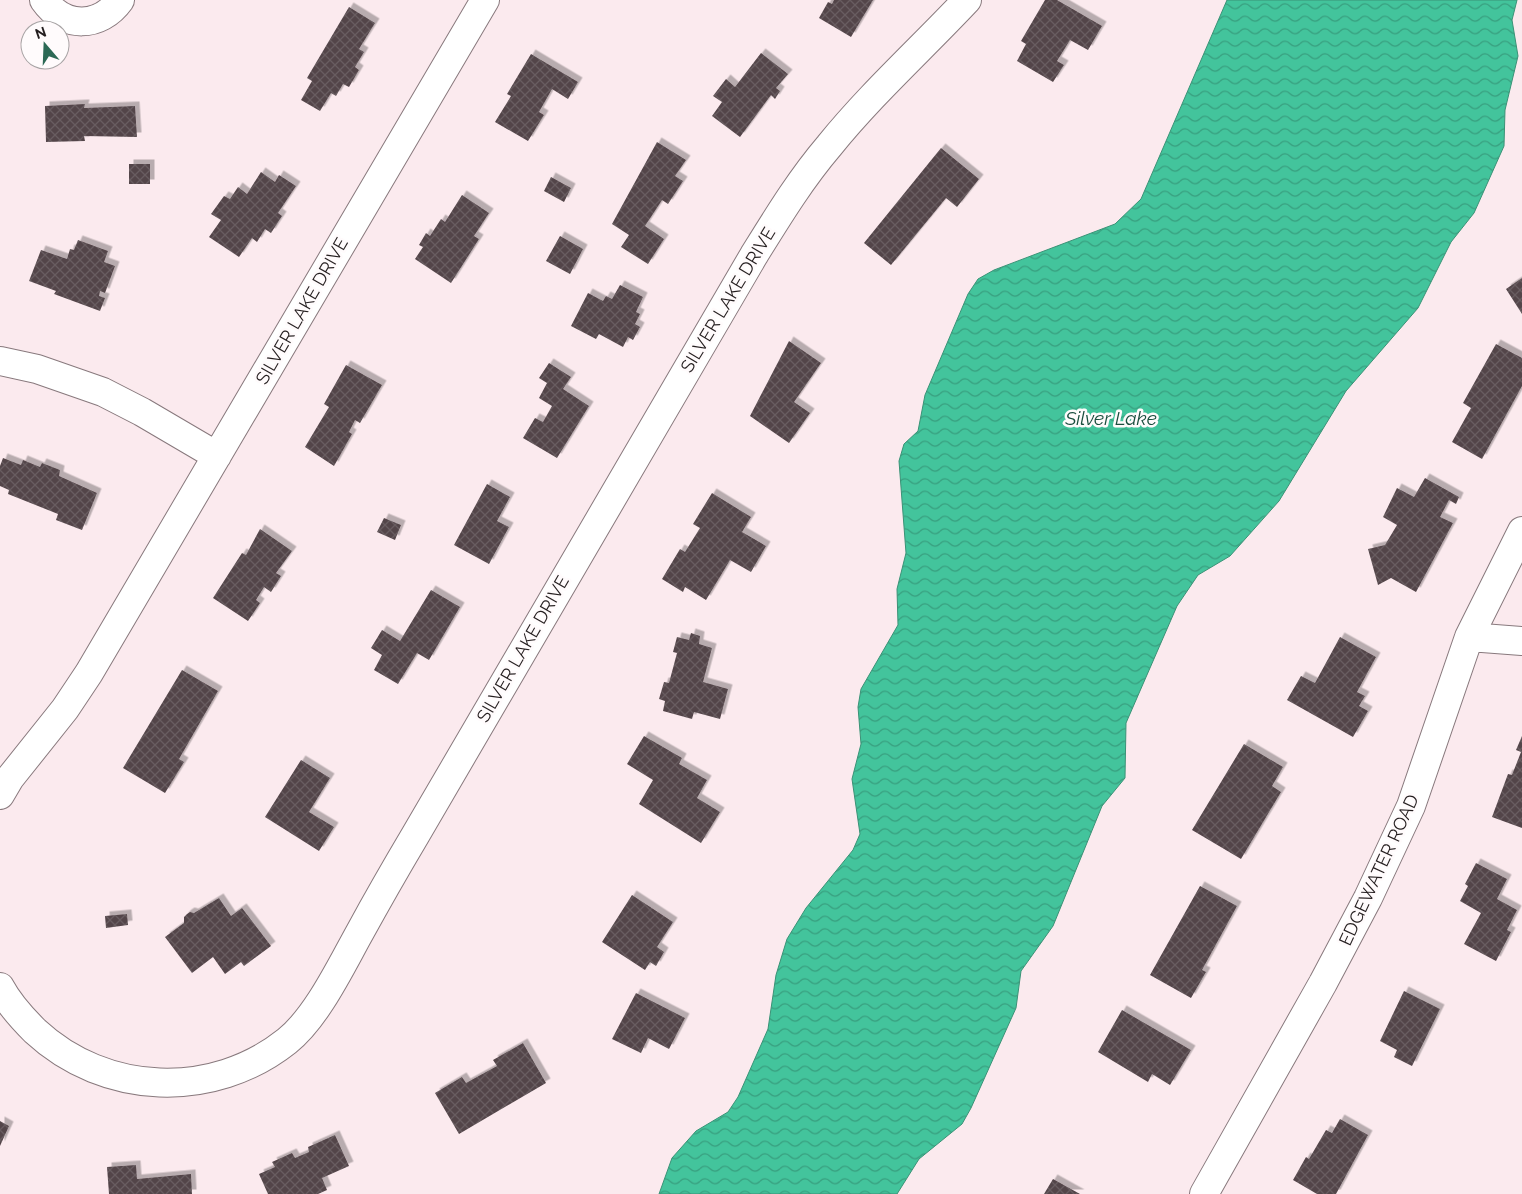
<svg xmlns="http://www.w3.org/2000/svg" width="1522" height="1194" viewBox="0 0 1522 1194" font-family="Raleway,sans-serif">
  <defs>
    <pattern id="water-waves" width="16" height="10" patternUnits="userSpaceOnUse" patternTransform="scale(1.25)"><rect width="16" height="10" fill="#43c49c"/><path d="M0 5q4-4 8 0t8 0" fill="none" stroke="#389f7f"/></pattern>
    <pattern id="building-cross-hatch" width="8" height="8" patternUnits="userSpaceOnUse" patternTransform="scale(1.25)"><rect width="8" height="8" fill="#534549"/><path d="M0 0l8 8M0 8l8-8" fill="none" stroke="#685d60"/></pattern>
    <filter id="shadow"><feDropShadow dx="4.5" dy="-4.5" stdDeviation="0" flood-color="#0004"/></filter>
  </defs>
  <rect width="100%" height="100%" fill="#fbeaee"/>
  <path fill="url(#water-waves)" stroke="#3a9276" d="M 1227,0 L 1517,0 L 1512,20 L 1518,56 L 1505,110 L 1504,146 L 1474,213 L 1451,242 L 1418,308 L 1346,391 L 1279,501 L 1230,556 L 1198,575 L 1177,606 L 1126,723 L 1125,778 L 1102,806 L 1053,926 L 1021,971 L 1016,1008 L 971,1108 L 962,1124 L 919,1159 L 897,1194 L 659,1194 L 672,1158 L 696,1131 L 728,1112 L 738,1097 L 768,1029 L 776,975 L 787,939 L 806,908 L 853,850 L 860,834 L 852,779 L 861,744 L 858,707 L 861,689 L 898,625 L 897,589 L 906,553 L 899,461 L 904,444 L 918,431 L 925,395 L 968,294 L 978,279 L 994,270 L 1115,224 L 1141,199 Z"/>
  <path fill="url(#building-cross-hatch)" filter="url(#shadow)" d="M 834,0 L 873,0 L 851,37 L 819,18 L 828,2 L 832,4 Z
    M 1045,0 L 1057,0 L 1102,26 L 1088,50 L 1070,40 L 1057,61 L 1064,65 L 1053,82 L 1017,61 L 1026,44 L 1021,41 Z
    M 349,7 L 375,23 L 359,49 L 364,52 L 355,67 L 359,70 L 349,87 L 343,84 L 336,96 L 331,93 L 320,111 L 301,100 L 312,81 L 307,78 Z
    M 761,53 L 788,74 L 776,88 L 780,91 L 775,99 L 771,95 L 740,137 L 712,116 L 722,102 L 713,96 L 726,79 L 735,87 Z
    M 531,54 L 578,82 L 568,99 L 552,89 L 539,112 L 544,115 L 528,141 L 495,122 L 511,96 L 507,94 Z
    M 85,104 L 84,108 L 135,106 L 137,137 L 84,136 L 85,141 L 46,142 L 45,106 Z
    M 657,142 L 686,160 L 675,176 L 683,181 L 668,204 L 662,200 L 645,226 L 664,239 L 648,264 L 621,247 L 629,235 L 612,224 Z
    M 941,148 L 979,179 L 957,207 L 946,198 L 891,265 L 864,243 Z
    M 129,164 L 150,164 L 150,184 L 129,184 Z
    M 261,172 L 275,182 L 279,175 L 296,186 L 278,213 L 282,216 L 271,233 L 265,229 L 257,242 L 252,238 L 239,257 L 209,237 L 221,220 L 211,214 L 224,196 L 230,199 L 238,187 L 247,194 Z
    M 551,177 L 571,188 L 564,202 L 544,191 Z
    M 462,195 L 489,213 L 474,236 L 479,239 L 451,283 L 415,259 L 423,247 L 419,245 L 426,233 L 430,236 L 441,219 L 445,222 Z
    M 560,236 L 583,249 L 570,274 L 546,261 Z
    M 78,240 L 108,251 L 104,262 L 115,266 L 105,293 L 100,291 L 99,296 L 105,298 L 100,311 L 54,294 L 56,291 L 29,281 L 41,250 L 67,259 L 70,249 L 74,250 Z
    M 1522,278 L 1522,314 L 1506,289 Z
    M 620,285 L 643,297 L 636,312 L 640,314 L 635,324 L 640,327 L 633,340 L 628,337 L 623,347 L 599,334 L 596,339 L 571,326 L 588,293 L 603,301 L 606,296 L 612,299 Z
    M 789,341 L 821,363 L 794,402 L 810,413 L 789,443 L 750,416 Z
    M 1496,344 L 1522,358 L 1522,386 L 1482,459 L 1452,442 L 1471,408 L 1463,403 Z
    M 549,363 L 571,377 L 563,389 L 589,406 L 557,458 L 523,438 L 535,418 L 543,422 L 552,406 L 539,398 L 547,383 L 539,378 Z
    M 346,365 L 382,385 L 360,423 L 355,420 L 349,432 L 352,434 L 334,466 L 305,447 L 329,407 L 324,404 Z
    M 3,458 L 21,465 L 23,460 L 40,467 L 42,463 L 60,470 L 59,476 L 97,493 L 82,530 L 56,520 L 58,514 L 8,494 L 9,490 L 0,486 L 0,466 Z
    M 1425,478 L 1459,497 L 1456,504 L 1449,500 L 1440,517 L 1453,523 L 1416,592 L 1391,578 L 1378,585 L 1368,549 L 1385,545 L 1397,525 L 1383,517 L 1397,488 L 1414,497 Z
    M 487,484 L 510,497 L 497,521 L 509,527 L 489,564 L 454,545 Z
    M 712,493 L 751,517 L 742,532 L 766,546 L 751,572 L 730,560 L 706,600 L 685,587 L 683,592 L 662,579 L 680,549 L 685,552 L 700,528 L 693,524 Z
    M 384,518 L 401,525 L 395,540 L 377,532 Z
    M 260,529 L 292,551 L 276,573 L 281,576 L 271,592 L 264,587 L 256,600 L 260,603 L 248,621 L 213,598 L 242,553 L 246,555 Z
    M 431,590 L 460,607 L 429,660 L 417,653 L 398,684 L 374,670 L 382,655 L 371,648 L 382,630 L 400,641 Z
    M 691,633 L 700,636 L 699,644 L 712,648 L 703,682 L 728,689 L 720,719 L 694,712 L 692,719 L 663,711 L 665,701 L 659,699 L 664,682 L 669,683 L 677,653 L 673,652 L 677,637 L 689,640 Z
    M 1340,637 L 1376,657 L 1357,692 L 1365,696 L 1359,706 L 1368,711 L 1353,737 L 1287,700 L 1301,676 L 1315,683 Z
    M 182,670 L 218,691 L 179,759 L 184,762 L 165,793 L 123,768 Z
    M 644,736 L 682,758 L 679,764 L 707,780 L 697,798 L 720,812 L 701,843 L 639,804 L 653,780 L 627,764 Z
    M 1522,736 L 1522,828 L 1492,817 L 1508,774 L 1512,775 L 1521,752 L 1516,750 Z
    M 1244,744 L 1283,767 L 1272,786 L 1281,792 L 1241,859 L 1192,830 Z
    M 301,760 L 330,778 L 309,812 L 334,827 L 319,851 L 265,817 Z
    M 1476,863 L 1507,879 L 1497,899 L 1517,910 L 1507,930 L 1511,932 L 1496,961 L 1464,944 L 1481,913 L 1460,901 L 1468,886 L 1465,884 Z
    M 1200,886 L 1237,906 L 1202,970 L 1206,972 L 1191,998 L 1150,975 Z
    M 632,895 L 673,922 L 657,947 L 664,952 L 656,966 L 650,962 L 645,970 L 602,942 Z
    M 219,898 L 231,916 L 242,908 L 271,946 L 244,966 L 241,962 L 225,974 L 213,957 L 192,973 L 165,937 L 184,923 L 184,917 L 187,914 L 190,912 L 194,913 Z
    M 127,914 L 128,925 L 106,928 L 105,916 Z
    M 1404,991 L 1440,1009 L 1412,1066 L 1394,1057 L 1397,1050 L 1380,1041 Z
    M 636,993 L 685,1018 L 669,1049 L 648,1038 L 641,1053 L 612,1039 Z
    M 1122,1010 L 1191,1050 L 1170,1085 L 1152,1074 L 1148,1082 L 1098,1052 Z
    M 523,1043 L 546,1083 L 459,1134 L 435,1093 L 462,1077 L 466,1083 L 497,1066 L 493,1060 Z
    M 1340,1119 L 1368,1135 L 1336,1194 L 1317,1194 L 1293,1180 L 1306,1157 L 1309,1159 L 1326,1130 L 1332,1133 Z
    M 0,1121 L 9,1126 L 0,1146 Z
    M 335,1135 L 349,1166 L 322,1178 L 327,1190 L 318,1194 L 268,1194 L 259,1174 L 275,1167 L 272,1162 L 292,1153 L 295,1158 L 309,1152 L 308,1147 Z
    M 136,1165 L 137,1179 L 191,1174 L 192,1194 L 109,1194 L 107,1167 Z
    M 1053,1179 L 1080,1194 L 1044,1194 Z"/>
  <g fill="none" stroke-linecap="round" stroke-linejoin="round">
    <defs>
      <path id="minor" d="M 44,0 C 64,29 100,28 120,0
        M 0,361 L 37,369 L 103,392 L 142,412 L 217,456
        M 1469,637 L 1522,641
        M 0,795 L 10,778 L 65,709 L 89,673 L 485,0
        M 0,987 C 9,1004 22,1018 35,1031 C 105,1096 213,1100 287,1041 C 317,1017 341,966 360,932 C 378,899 397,866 416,834 C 527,641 640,448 754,255 C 777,218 800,180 829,146 C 871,94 921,49 967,0
        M 1204,1194 L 1323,983 L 1368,898 L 1411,806 L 1469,637 L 1522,531"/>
    </defs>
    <use href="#minor" stroke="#88797d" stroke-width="30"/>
    <use href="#minor" stroke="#fff" stroke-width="28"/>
  </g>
  <g text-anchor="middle" stroke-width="5" stroke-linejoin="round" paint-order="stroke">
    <g font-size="18" fill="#241e1f" stroke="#fffbfc">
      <text transform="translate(728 300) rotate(-59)" y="6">SILVER LAKE DRIVE</text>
      <text transform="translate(302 311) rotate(-60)" y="6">SILVER LAKE DRIVE</text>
      <text transform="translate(523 649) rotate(-60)" y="6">SILVER LAKE DRIVE</text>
      <text transform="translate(1379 870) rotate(-65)" y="6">EDGEWATER ROAD</text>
    </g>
    <g font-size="19" font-style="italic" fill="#1a4e3e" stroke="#fffbfc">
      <text x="1111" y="425">Silver Lake</text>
    </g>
  </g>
  <g transform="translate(45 45) rotate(341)"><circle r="24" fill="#fffbfc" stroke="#a7a3a4"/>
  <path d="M0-4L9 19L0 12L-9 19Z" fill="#2c6955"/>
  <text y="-8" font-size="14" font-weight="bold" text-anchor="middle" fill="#241e1f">N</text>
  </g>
</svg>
